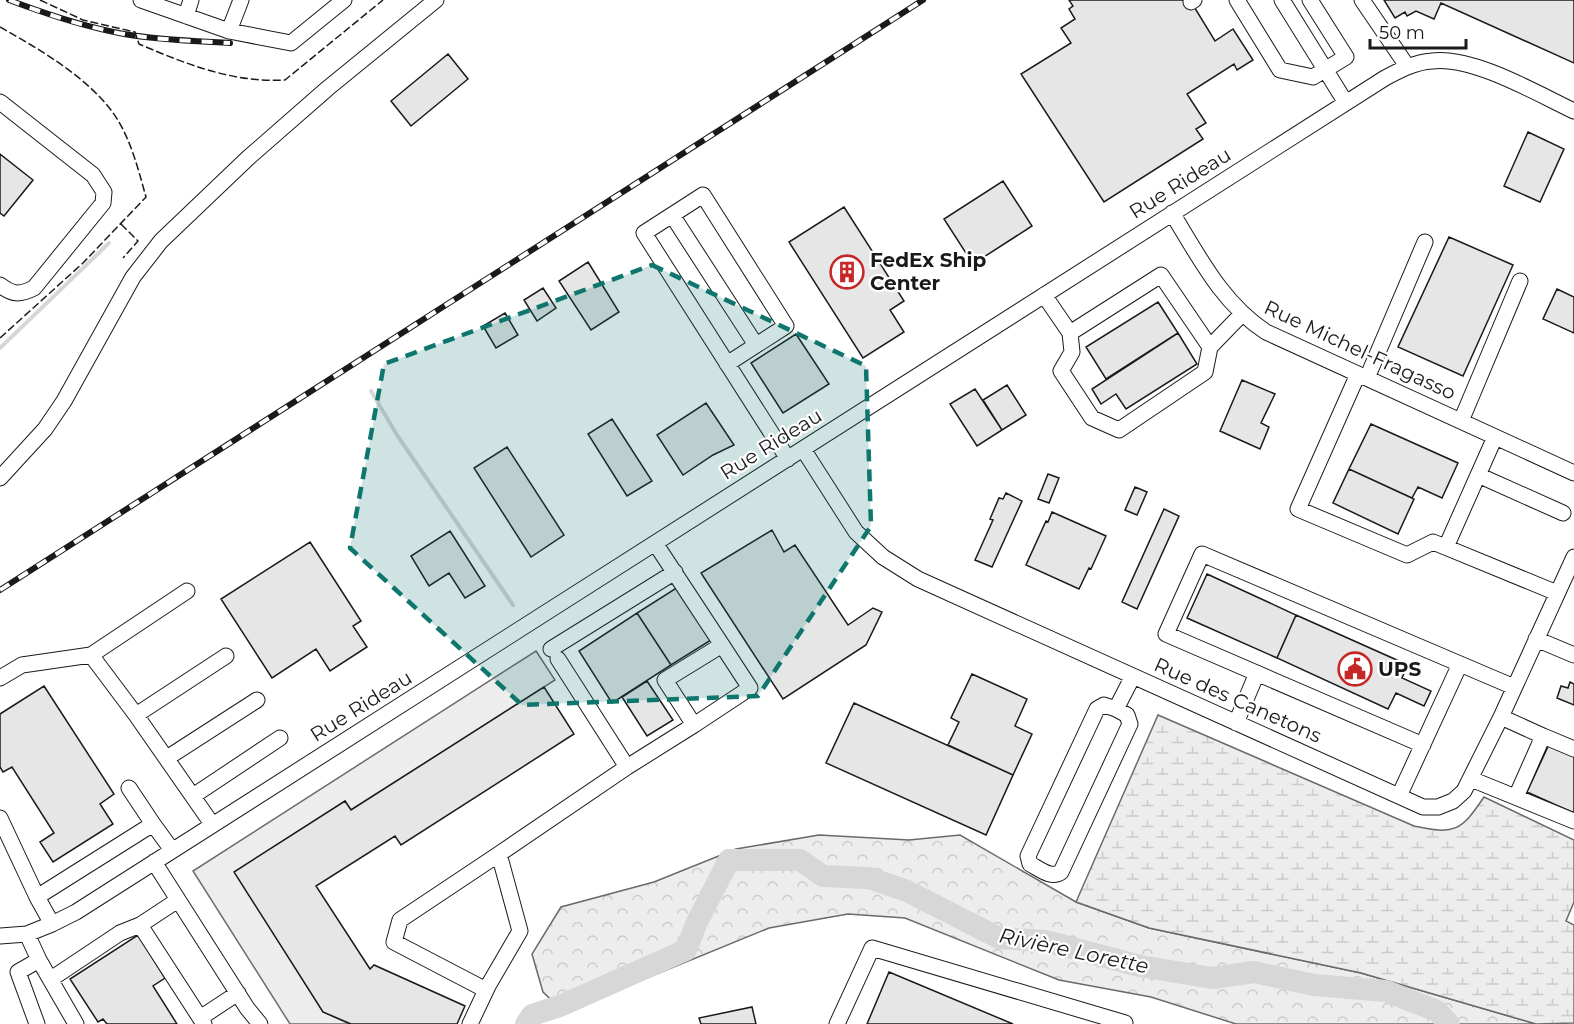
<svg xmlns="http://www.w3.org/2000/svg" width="1574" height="1024" viewBox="0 0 1574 1024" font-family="Montserrat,sans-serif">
  <defs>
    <pattern id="forest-crowns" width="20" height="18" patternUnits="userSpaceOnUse" patternTransform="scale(1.5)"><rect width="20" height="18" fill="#ededed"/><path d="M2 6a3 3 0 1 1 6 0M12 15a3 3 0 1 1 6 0" fill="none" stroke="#cbcbcb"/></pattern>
    <pattern id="wetland-marsh" width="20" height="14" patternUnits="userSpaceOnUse" patternTransform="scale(1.5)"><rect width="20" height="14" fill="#ededed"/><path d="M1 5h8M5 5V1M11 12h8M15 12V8" fill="none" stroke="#cbcbcb"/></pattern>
  </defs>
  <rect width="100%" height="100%" fill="#fff"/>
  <path fill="url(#forest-crowns)" stroke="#6a6a6a" stroke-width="1.5" d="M 819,835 L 909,840 L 960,835 L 1076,902 L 1149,928 L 1361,973 L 1536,1024 L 1236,1024 L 1151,997 L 1059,980 L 905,918 L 848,914 L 769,928 L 564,1012 L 543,992 L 532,954 L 561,907 L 654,882 L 736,849 Z"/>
  <path fill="url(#wetland-marsh)" stroke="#6a6a6a" stroke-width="1.5" d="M 1158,715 L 1414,826 C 1455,835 1461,831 1484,797 L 1574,840 L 1574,902 L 1566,921 L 1574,925 L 1574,1023 L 1536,1024 L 1361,973 L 1149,928 L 1076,902 Z"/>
  <path fill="#ededed" stroke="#6a6a6a" stroke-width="1.5" d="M 536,651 L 555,680 L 351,810 L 345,801 L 235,872 L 323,1012 L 350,1024 L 290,1024 L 193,871 Z"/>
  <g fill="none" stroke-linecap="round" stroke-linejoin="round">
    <path stroke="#d7d7d7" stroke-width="4" d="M 0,348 L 109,243
      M 371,391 L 397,435 L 513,605"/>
    <path stroke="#d7d7d7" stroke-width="22" d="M 526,1024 L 532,1015 L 560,1006 L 686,950 L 697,922 L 729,860 L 800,860 L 823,876 L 869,878 L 907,891 L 999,938 L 1045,941 L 1140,966 L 1212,978 L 1254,972 L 1314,985 L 1386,991 L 1437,1011 L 1449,1024"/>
  </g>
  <path fill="#e6e6e6" stroke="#1a1a1a" stroke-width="1.5" d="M 1069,0 L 1190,0 L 1215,41 L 1233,29 L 1253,60 L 1237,70 L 1234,64 L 1187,94 L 1206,123 L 1196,129 L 1203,139 L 1104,202 L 1021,74 L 1071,43 L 1061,28 L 1075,19 L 1069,9 L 1073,6 Z
    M 1384,0 L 1574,0 L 1574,63 L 1441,3 L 1434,19 L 1416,11 L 1407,16 L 1405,12 L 1395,18 Z
    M 448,54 L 468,79 L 411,126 L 391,101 Z
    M 1528,132 L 1564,149 L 1540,202 L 1504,186 Z
    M 0,154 L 33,180 L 4,216 L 0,213 Z
    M 1003,181 L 1032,226 L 973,264 L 944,219 Z
    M 844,207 L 904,301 L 890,310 L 904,332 L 863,358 L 789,242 Z
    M 1449,237 L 1513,265 L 1463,376 L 1398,347 Z
    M 588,262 L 619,312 L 591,330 L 559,281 Z
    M 543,288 L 556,308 L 537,321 L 524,300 Z
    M 1557,289 L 1574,297 L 1574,333 L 1543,319 Z
    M 1158,302 L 1178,333 L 1106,379 L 1086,347 Z
    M 505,313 L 518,335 L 496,348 L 483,326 Z
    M 1178,333 L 1197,364 L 1126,409 L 1116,394 L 1101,404 L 1092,389 Z
    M 796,334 L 829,384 L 783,413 L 751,363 Z
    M 1242,380 L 1275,394 L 1261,423 L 1269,427 L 1260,449 L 1220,431 Z
    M 1007,385 L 1026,415 L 1002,430 L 983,400 Z
    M 975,389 L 1002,430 L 977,446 L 950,404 Z
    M 706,403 L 734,445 L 713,455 L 683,475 L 657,435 Z
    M 612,419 L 652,481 L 627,496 L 588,434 Z
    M 1371,424 L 1458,463 L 1442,498 L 1418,487 L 1412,498 L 1349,469 Z
    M 507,447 L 564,535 L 531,557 L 474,468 Z
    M 1349,469 L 1414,499 L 1398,534 L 1333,503 Z
    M 1048,474 L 1059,478 L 1049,503 L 1038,499 Z
    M 1135,487 L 1147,492 L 1137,515 L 1125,510 Z
    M 1006,493 L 1022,501 L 992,567 L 975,560 L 993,520 L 990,519 L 999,498 L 1003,499 Z
    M 1164,509 L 1179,516 L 1137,609 L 1122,602 Z
    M 1052,512 L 1106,536 L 1091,569 L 1089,568 L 1079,589 L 1026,565 L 1046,521 L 1048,522 Z
    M 772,530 L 784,552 L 795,545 L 848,625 L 873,608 L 882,612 L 866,645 L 783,699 L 701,573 Z
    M 450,531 L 485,586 L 465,598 L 449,573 L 429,586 L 411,556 Z
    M 310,542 L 361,621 L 353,626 L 367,647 L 330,671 L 316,649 L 272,678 L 221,599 Z
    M 1207,574 L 1296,615 L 1277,658 L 1187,618 Z
    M 678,587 L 711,640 L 671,665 L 637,613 Z
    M 637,613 L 671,665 L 612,703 L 579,651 Z
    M 1296,615 L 1408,665 L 1402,678 L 1431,691 L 1424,706 L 1396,693 L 1388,709 L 1277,658 Z
    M 972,674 L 1027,699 L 1015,726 L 1032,734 L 1013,775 L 948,745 L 959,722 L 951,718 Z
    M 647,681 L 673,720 L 647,736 L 622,697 Z
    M 1570,682 L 1574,684 L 1574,705 L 1557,698 L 1561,686 L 1568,688 Z
    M 44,686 L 114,794 L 100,804 L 113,824 L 53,862 L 40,842 L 54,833 L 12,767 L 3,772 L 0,767 L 0,714 Z
    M 544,687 L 574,734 L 401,845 L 395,836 L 316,886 L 370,969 L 374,965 L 465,1006 L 457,1024 L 351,1024 L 323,1012 L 234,872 L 345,801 L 351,810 Z
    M 854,703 L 1013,775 L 986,835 L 826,763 Z
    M 1551,740 L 1574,750 L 1574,813 L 1527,792 Z
    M 138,935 L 165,978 L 153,986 L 177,1024 L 107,1024 L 103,1019 L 98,1022 L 70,979 Z
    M 889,972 L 1013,1024 L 867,1024 Z
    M 752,1007 L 756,1024 L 701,1024 L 699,1018 Z"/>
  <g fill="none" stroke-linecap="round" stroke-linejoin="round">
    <defs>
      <path id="minor" d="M 141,0 L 229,31 L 291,43 L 344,0
        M 1237,0 L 1280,70 L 1313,77 L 1346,57 L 1310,0
        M 1282,0 L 1346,103
        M 1362,0 L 1407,66
        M 1191,2 L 1194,0
        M 186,16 L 191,0
        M 229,31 L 241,0
        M 0,102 L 93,175 L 104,192 L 103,203 L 34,288 C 20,295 13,295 0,285
        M 1172,213 C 1199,257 1222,303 1266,332 L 1574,473
        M 672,215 L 756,345
        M 1044,295 L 1070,333 L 1161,275 L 1210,347 L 1242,314
        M 1070,333 L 1072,352 L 1061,371 L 1092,418 L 1119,430 L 1205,372 L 1210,347
        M 727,364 L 786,326 L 703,195 L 644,233 L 788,459
        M 1358,374 L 1298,509 L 1407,555 L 1433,542 L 1557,593
        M 1367,378 L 1425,242
        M 1461,421 L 1520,281
        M 803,449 L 856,532 L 883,557 L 918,579 L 1423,807 L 1438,807 L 1453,801 L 1464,791 L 1501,717 L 1574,557
        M 1478,475 L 1563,513
        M 0,478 L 45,429 L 64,401 L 133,277 L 161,241 L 248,158 L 328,88 L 436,0
        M 655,543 L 722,645 L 665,680 L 694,725 L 750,688 L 722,645
        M 1446,547 L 1495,437
        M 1536,639 L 1574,655
        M 551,649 L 675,572
        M 91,655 L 187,591
        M 558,659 L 627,767
        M 1460,664 L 1514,687
        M 0,678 L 22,665 L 91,655 L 136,715 L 212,824
        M 1116,709 L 1104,705 L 1097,709 L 1028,856 L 1030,864 C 1040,869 1051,879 1061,872 L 1130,724 L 1127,715 L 1116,709 L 1133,676
        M 136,715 L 226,656
        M 1501,717 L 1543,736
        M 1236,723 L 1257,673
        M 167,758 L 257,700
        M 1471,779 L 1574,821
        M 129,788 L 153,824
        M 193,796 L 280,738
        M 1399,796 L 1460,664 L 1202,554 L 1166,634 L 1423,745
        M 1516,797 L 1543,736 L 1574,749
        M 0,818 L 37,897
        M 154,862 L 247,1008 L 260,1024
        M 52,924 L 37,897 L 153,824 L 172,850
        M 140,925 L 204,1024
        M 27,934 L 39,960 L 76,1024
        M 0,936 L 27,934 L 52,924 L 76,912 L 1385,78 C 1400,70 1415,62 1432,61 C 1473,56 1536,93 1574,111
        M 51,979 L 120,933 L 140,925 L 178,900
        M 486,990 L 394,942 L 400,920 L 499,854
        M 200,1018 L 238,993
        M 37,1024 L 18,972 L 39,960
        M 470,1024 L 488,986 L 520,931 L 499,854 L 627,767 L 694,725
        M 837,1024 L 872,948 L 1125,1023"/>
    </defs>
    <use href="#minor" stroke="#1a1a1a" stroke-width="17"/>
    <use href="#minor" stroke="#fff" stroke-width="15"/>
    <defs>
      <path id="rail" d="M 9,0 C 46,14 85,27 124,34 C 159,40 195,41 230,43
        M 0,590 L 923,0"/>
    </defs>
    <use href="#rail" stroke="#1a1a1a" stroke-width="6"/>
    <use href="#rail" stroke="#fff" stroke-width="4" stroke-dasharray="11" stroke-linecap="butt"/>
    <path stroke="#1a1a1a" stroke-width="1.5" stroke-dasharray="8 3" stroke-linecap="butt" d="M 40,0 L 83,20 L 135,32 L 139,44 C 186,64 233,83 285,80 L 383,0
      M 0,27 C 37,48 79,72 107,105 C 129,131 137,165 146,197 L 83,263 L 0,338
      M 121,224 L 138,241 L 123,258"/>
  </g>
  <path fill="#0f766e" fill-opacity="0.2" stroke="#0f766e" stroke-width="4.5" stroke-dasharray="12 8" stroke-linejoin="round" d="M 652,265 L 866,366 L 871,526 L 758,696 L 522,705 L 350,548 L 384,364 Z"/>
  <defs>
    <symbol id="building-ring" viewBox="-11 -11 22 22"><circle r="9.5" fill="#fff" stroke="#c62828" stroke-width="1.5"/><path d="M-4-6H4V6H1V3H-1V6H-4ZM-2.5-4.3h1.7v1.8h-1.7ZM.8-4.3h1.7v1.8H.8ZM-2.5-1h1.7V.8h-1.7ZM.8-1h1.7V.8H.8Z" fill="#c62828"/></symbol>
    <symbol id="civic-ring" viewBox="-11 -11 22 22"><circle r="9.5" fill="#fff" stroke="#c62828" stroke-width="1.5"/><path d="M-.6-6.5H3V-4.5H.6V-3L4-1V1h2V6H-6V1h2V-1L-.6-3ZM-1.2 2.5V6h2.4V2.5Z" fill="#c62828"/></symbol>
  </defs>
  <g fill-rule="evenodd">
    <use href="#building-ring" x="828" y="253" width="38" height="38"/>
    <use href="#civic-ring" x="1336" y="650" width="38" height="38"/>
  </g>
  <g text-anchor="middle" stroke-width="4.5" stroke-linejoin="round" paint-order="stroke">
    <g font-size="20" fill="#1a1a1a" stroke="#fff">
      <text transform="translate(1180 183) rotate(-32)" y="7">Rue Rideau</text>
      <text transform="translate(1360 350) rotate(25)" y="7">Rue Michel-Fragasso</text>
      <text transform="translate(771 444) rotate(-32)" y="7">Rue Rideau</text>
      <text transform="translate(1238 700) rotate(24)" y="7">Rue des Canetons</text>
      <text transform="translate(361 706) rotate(-32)" y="7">Rue Rideau</text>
    </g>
    <g font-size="20" font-weight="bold" fill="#1a1a1a" stroke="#fff" text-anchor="start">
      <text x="870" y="267">FedEx Ship<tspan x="870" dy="23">Center</tspan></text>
      <text x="1378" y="676">UPS</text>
    </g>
    <g font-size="21" font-style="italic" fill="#1a1a1a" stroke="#fff">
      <text transform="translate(1074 951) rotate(12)" y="7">Rivière Lorette</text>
    </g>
  </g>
  <path d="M1370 39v9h96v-9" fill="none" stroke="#1a1a1a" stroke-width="3"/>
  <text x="1379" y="39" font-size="18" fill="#1a1a1a" stroke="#ffffff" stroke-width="4.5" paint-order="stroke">50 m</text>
</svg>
